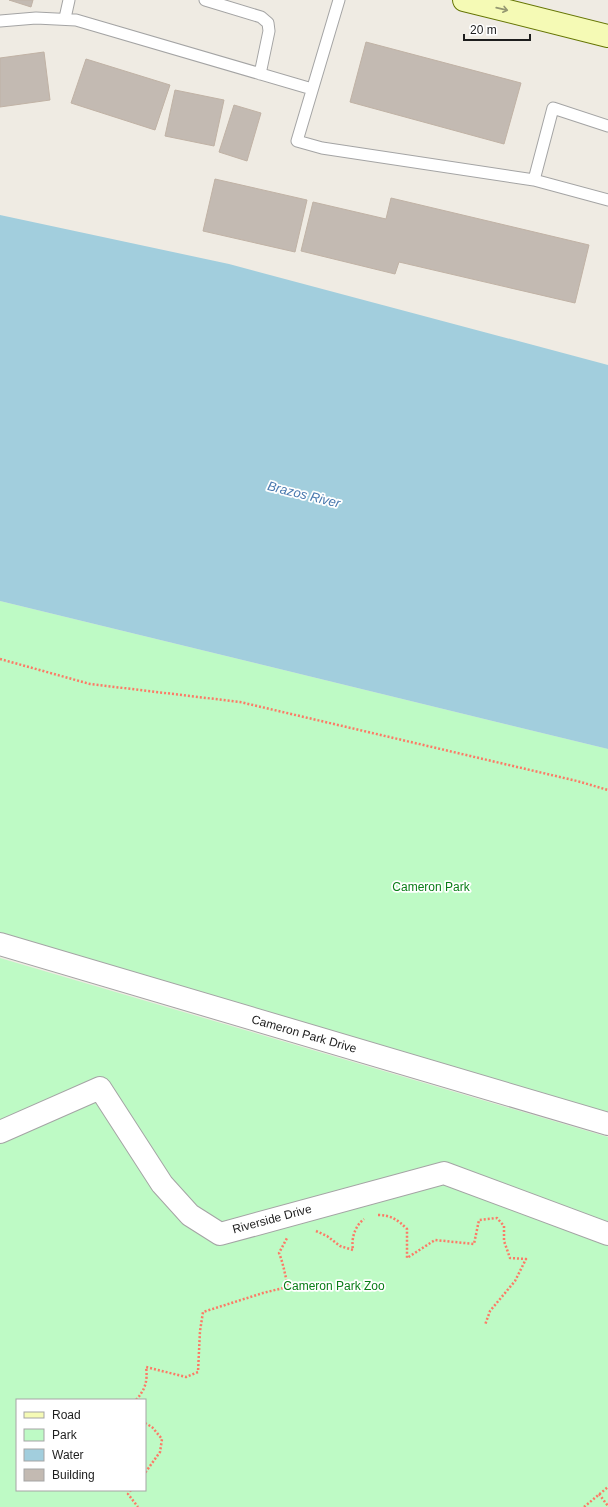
<svg xmlns="http://www.w3.org/2000/svg" width="608" height="1507" viewBox="0 0 608 1507" font-family="Arial,sans-serif">
  <rect width="100%" height="100%" fill="#efebe3"/>
  <path fill="#befac5" fill-rule="evenodd" d="M 0,601 L 608,749 L 608,1123 L 0,944 Z
    M 0,958 L 608,1137 L 608,1507 L 0,1507 ZM 17,1400 L 145,1400 L 145,1490 L 17,1490 Z"/>
  <path fill="#a2cedd" d="M 0,215 L 229,264 L 608,365 L 608,749 L 0,601 Z"/>
  <path fill="#c3bab2" stroke="#c0b2a5" d="M 9,0 L 33,0 L 31,7 Z
    M 366,42 L 521,83 L 504,144 L 350,102 Z
    M 44,52 L 50,100 L 0,107 L 0,58 Z
    M 86,59 L 170,85 L 155,130 L 71,103 Z
    M 175,90 L 224,100 L 214,146 L 165,136 Z
    M 234,105 L 261,113 L 247,161 L 219,152 Z
    M 215,179 L 307,200 L 295,252 L 203,231 Z
    M 391,198 L 589,245 L 575,303 L 399,262 L 395,274 L 301,251 L 313,202 L 386,219 Z"/>
  <g fill="none" stroke-linecap="round" stroke-linejoin="round">
    <defs>
      <path id="lane" d="M 205,0 L 261,17 L 268,23 L 269,31 L 260,74
        M 339,0 L 297,141 L 322,148 L 534,180 L 608,200
        M 65,18 L 69,0
        M 0,21 L 36,18 L 76,20 L 312,89
        M 534,180 L 553,108 L 608,126"/>
      <path id="street" d="M 0,944 L 608,1124
        M 0,1132 L 100,1088 L 162,1184 L 190,1215 L 220,1234 L 444,1173 L 608,1234"/>
      <path id="secondary" d="M 464,0 L 608,36"/>
    </defs>
    <use href="#lane" stroke="#a4a4a4" stroke-width="13"/>
    <use href="#street" stroke="#a4a4a4" stroke-width="24"/>
    <use href="#secondary" stroke="#657503" stroke-width="24"/>
    <path stroke="#fc7a66" stroke-width="2.5" stroke-dasharray="2 2" stroke-linecap="butt" d="M 0,659 L 90,684 L 240,702 L 577,781 L 608,790
      M 378,1215 C 391,1215 398,1220 407,1229 L 407,1258 L 435,1240 L 474,1244 L 479,1220 L 497,1218 L 504,1226 L 504,1241 L 510,1258 L 526,1259 L 515,1281 L 490,1311 L 485,1325
      M 316,1231 L 327,1236 L 340,1246 L 353,1250 C 351,1238 355,1226 364,1219
      M 136,1400 C 145,1390 148,1381 146,1367 L 186,1377 L 198,1372 L 200,1331 L 203,1312 L 263,1293 L 283,1288 L 289,1289 C 285,1277 284,1265 279,1253 L 287,1238
      M 145,1423 L 152,1427 L 162,1439 L 160,1452 L 145,1473
      M 131,1490 L 128,1494 L 138,1507
      M 599,1494 L 608,1506
      M 584,1507 L 608,1487"/>
    <use href="#lane" stroke="#fff" stroke-width="11"/>
    <use href="#street" stroke="#fff" stroke-width="22"/>
    <use href="#secondary" stroke="#f5fab5" stroke-width="22"/>
  </g>
  <defs><path id="oneway-shaft" d="M-6 0H5M1.5-3L5.5 0L1.5 3" fill="none" stroke-width="1.6" stroke-linecap="round" stroke-linejoin="round"/></defs>
  <use stroke="#949771" href="#oneway-shaft" transform="translate(502 9) rotate(13)"/>
  <g text-anchor="middle" stroke-width="3.5" stroke-linejoin="round" paint-order="stroke">
    <g font-size="12" fill="#0a7d17" stroke="#fff">
      <text x="431" y="891">Cameron Park</text>
      <text x="334" y="1290">Cameron Park Zoo</text>
    </g>
    <g font-size="12" fill="#1d1d1d" stroke="#fff">
      <text transform="translate(304 1034) rotate(16)" y="4">Cameron Park Drive</text>
      <text transform="translate(272 1219) rotate(-15)" y="4">Riverside Drive</text>
    </g>
    <g font-size="13" font-style="italic" fill="#4878ae" stroke="#fff">
      <text transform="translate(304 494) rotate(14)" y="5">Brazos River</text>
    </g>
  </g>
  <rect x="16" y="1399" width="130" height="92" fill="#ffffff" stroke="#a5a5a5"/>
  <rect x="24" y="1412" width="20" height="6" fill="#f5fab5" stroke="#a5a5a5"/>
  <text x="52" y="1419" font-size="12" fill="#1d1d1d">Road</text>
  <rect x="24" y="1429" width="20" height="12" fill="#befac5" stroke="#a5a5a5"/>
  <text x="52" y="1439" font-size="12" fill="#1d1d1d">Park</text>
  <rect x="24" y="1449" width="20" height="12" fill="#a2cedd" stroke="#a5a5a5"/>
  <text x="52" y="1459" font-size="12" fill="#1d1d1d">Water</text>
  <rect x="24" y="1469" width="20" height="12" fill="#c3bab2" stroke="#a5a5a5"/>
  <text x="52" y="1479" font-size="12" fill="#1d1d1d">Building</text>
  <path d="M464 34v6h66v-6" fill="none" stroke="#1d1d1d" stroke-width="2"/>
  <text x="470" y="34" font-size="12" fill="#1d1d1d" stroke="#ffffff" stroke-width="3" paint-order="stroke">20 m</text>
</svg>
